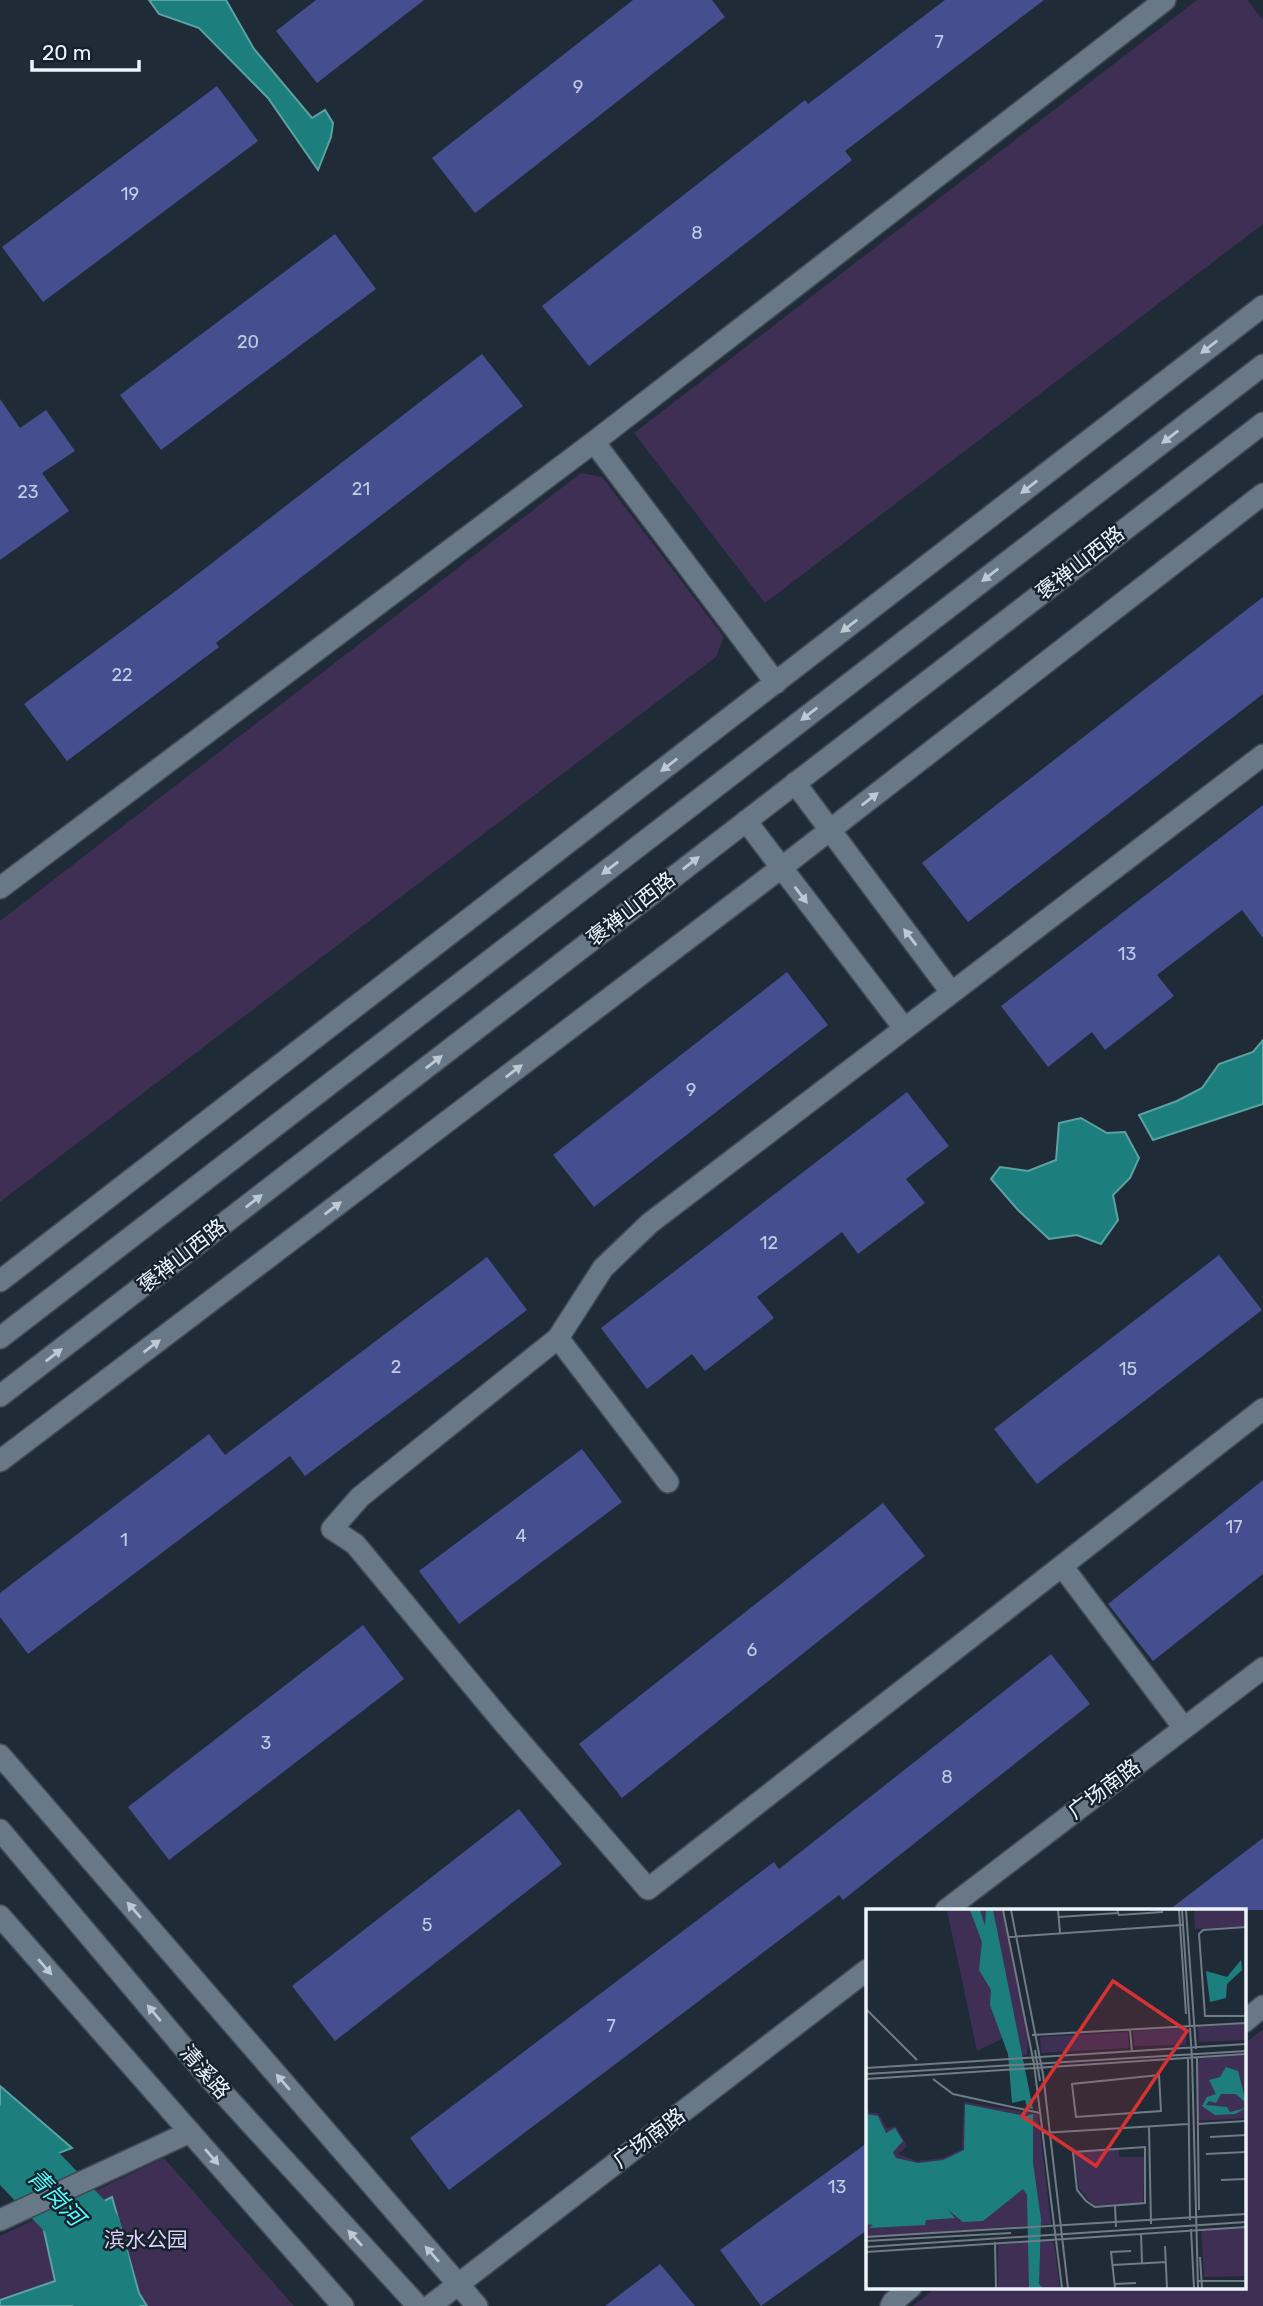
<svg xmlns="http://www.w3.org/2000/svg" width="1263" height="2306" viewBox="0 0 1263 2306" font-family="Rubik,'Noto Sans SC',sans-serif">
  <rect width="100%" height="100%" fill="#1f2b37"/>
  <path fill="#3f2f55" d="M 1197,0 L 1247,0 L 1263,20 L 1263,224 L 765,603 L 634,433 Z
    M 581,473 L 602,477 L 724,637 L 716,657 L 0,1202 L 0,921 Z
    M 1263,2029 L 1263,2306 L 913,2306 L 937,2287 L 1244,2287 L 1244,2044 Z
    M 164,2158 L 294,2306 L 0,2306 L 0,2236 Z"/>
  <path fill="#1d7f7d" stroke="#5ba2a3" stroke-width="2" d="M 149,0 L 226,0 L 254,49 L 312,118 L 325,110 L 333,123 L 331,137 L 318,170 L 268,98 L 199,28 L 159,14 Z
    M 1263,1040 L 1263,1104 L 1153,1140 L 1139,1115 L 1177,1101 L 1202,1088 L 1219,1064 L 1253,1052 Z
    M 1081,1118 L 1107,1133 L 1125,1132 L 1139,1158 L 1130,1178 L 1113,1195 L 1118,1220 L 1101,1244 L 1077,1235 L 1049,1239 L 1018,1210 L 991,1179 L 1000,1167 L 1028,1171 L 1056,1160 L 1059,1123 Z
    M 0,2086 L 72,2148 L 0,2176 Z
    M 112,2197 L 139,2293 L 147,2306 L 0,2306 L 0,2300 L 55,2281 L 44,2231 Z"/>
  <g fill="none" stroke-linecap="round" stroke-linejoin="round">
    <path stroke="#1d7f7d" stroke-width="65" d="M 0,2138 L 89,2231 L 107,2306"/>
  </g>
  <path fill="#454f90" d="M 316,0 L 424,0 L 317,83 L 276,31 Z
    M 633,0 L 712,0 L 725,17 L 475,213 L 432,158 Z
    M 945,0 L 1044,0 L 845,151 L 852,160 L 589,366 L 542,306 L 805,100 L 808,104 Z
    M 217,86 L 258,141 L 43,302 L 2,247 Z
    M 335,234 L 376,289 L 161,450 L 120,395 Z
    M 482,354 L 523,406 L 216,643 L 219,647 L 67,761 L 24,704 L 181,587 Z
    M 0,399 L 20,428 L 46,410 L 75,451 L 42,473 L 69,511 L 0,560 Z
    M 1263,597 L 1263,694 L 968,922 L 922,863 Z
    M 1263,805 L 1263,938 L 1242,910 L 1157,975 L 1174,996 L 1105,1050 L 1092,1032 L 1048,1067 L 1001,1006 Z
    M 787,972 L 828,1025 L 594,1207 L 553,1155 Z
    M 907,1092 L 949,1146 L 906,1179 L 925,1203 L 858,1254 L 842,1232 L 757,1297 L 774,1318 L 705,1371 L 692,1354 L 647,1389 L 601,1328 Z
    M 1219,1255 L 1262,1310 L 1037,1484 L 994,1429 Z
    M 487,1257 L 527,1310 L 305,1476 L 290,1456 L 28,1654 L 0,1617 L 0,1593 L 209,1434 L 225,1455 Z
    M 582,1449 L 622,1502 L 459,1624 L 419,1571 Z
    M 1263,1480 L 1263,1574 L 1153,1661 L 1108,1604 Z
    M 883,1503 L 925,1556 L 622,1798 L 579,1744 Z
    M 363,1625 L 404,1679 L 169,1860 L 128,1807 Z
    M 1051,1654 L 1090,1704 L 843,1900 L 839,1895 L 449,2190 L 410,2138 L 774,1862 L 779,1869 Z
    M 519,1809 L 562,1864 L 335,2041 L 292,1986 Z
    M 1263,1838 L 1263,1910 L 1169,1910 Z
    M 867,2143 L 867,2230 L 761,2306 L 720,2250 Z
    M 660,2264 L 695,2306 L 605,2306 Z"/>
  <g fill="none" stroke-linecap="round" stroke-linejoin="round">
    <defs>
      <path id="street" d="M 594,442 L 776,683
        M 1263,755 L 650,1223 L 603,1268 L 558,1338 L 360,1497 L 332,1529 L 355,1544 L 503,1722 L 648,1889 L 1263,1409
        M 795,783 L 951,992
        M 746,821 L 904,1028
        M 0,888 L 594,442 L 1165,0
        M 0,1281 L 1263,306
        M 558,1338 L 668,1482
        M 0,1461 L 781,868 L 1263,494
        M 1062,1566 L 1184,1728
        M 0,1755 L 477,2306
        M 1244,2022 L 1263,2006
        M 0,2220 L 190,2132
        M 891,2306 L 893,2302 L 911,2287"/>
      <path id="secondary" d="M 0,1338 L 1263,365
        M 0,1396 L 1263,423
        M 0,1830 L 211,2080 L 418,2306
        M 946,1910 L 1263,1668
        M 0,1916 L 343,2306
        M 430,2306 L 867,1970"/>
    </defs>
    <use href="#street" stroke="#3f4953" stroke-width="24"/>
    <use href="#secondary" stroke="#3f4953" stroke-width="24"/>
    <use href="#street" stroke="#697886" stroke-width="21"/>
    <use href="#secondary" stroke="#697886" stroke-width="21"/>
  </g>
  <defs><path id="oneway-solid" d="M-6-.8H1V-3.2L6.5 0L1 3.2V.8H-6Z" transform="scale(1.75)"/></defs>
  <g fill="#bec9d3">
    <use href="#oneway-solid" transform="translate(1209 347) rotate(142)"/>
    <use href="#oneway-solid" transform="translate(1170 437) rotate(142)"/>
    <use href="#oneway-solid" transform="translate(1029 487) rotate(142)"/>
    <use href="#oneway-solid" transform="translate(990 575) rotate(142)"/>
    <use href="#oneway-solid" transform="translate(849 626) rotate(142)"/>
    <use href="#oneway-solid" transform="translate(809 714) rotate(142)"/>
    <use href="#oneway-solid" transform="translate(669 765) rotate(142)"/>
    <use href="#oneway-solid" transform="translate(870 799) rotate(-38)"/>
    <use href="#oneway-solid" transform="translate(691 863) rotate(-38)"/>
    <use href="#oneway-solid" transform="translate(610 868) rotate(142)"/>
    <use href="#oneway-solid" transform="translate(801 895) rotate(53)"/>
    <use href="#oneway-solid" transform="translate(910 937) rotate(-127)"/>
    <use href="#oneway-solid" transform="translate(434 1062) rotate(-38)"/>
    <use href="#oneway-solid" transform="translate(514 1071) rotate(-37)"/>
    <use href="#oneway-solid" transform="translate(254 1201) rotate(-38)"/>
    <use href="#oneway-solid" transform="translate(333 1208) rotate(-37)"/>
    <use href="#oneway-solid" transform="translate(152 1346) rotate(-37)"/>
    <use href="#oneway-solid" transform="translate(54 1355) rotate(-38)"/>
    <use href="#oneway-solid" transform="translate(134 1910) rotate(-131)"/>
    <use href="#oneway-solid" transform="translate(45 1967) rotate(49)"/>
    <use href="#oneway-solid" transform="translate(154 2013) rotate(-130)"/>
    <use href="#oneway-solid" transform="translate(283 2082) rotate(-131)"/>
    <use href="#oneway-solid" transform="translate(212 2157) rotate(49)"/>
    <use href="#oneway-solid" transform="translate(355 2238) rotate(-132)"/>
    <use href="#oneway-solid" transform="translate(432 2254) rotate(-131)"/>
  </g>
  <g text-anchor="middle" stroke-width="5" stroke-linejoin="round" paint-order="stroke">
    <g font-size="18" fill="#c2cbe1">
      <text x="939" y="48">7</text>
      <text x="578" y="93">9</text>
      <text x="130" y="200">19</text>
      <text x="697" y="239">8</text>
      <text x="248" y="348">20</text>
      <text x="361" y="495">21</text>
      <text x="28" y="498">23</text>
      <text x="122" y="681">22</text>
      <text x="1127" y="960">13</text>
      <text x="691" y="1096">9</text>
      <text x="769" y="1249">12</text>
      <text x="396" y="1373">2</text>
      <text x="1128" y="1375">15</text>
      <text x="1234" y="1533">17</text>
      <text x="521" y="1542">4</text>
      <text x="124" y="1546">1</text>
      <text x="752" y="1656">6</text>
      <text x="266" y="1749">3</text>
      <text x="947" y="1783">8</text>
      <text x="427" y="1931">5</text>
      <text x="611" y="2032">7</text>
      <text x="837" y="2193">13</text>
    </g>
    <g font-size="21" fill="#ecf4fc" stroke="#15212d">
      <text transform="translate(1080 563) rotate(-38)" y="7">褒禅山西路</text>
      <text transform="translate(631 909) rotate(-38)" y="7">褒禅山西路</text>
      <text transform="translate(182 1256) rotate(-38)" y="7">褒禅山西路</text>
      <text transform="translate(1104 1789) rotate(-37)" y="7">广场南路</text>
      <text transform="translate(205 2072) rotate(49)" y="7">清溪路</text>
      <text transform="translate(649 2138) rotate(-37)" y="7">广场南路</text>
    </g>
    <g font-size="21" fill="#ded0f6" stroke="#15212d">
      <text x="146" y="2247">滨水公园</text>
    </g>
    <g font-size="23" font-style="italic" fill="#54fefb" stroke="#15212d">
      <text transform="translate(56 2197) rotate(46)" y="8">青岗河</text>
    </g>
  </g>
  <g transform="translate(866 1909)">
    <rect width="380" height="380" fill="#1f2b37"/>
    <path d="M 81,1 L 137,1 L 162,126 L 161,146 L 144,147 L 140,128 L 111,142 ZM 328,1 L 380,1 L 380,17 L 329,20 ZM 380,115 L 380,131 L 333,133 L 332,118 ZM 320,119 L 320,136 L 268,137 L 267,122 ZM 262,123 L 263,139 L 175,144 L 174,128 ZM 380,146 L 380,209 L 332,212 L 330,155 L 335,149 ZM 98,193 L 172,205 L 185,315 L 0,328 L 0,197 L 4,204 L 12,204 L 21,219 L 30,217 L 41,237 L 32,245 L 51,252 L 77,249 L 96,240 ZM 253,240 L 253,248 L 279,248 L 277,294 L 228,297 L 213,280 L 208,243 ZM 380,318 L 380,367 L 338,368 L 335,321 ZM 183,330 L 188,334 L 194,379 L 132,379 L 132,336 Z" fill="#3f2f55"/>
    <path d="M 104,1 L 114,1 L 119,17 L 120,1 L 127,1 L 167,200 L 161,199 L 159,191 L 146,194 L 142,145 L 124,96 L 125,81 L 113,61 L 116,33 ZM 375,51 L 376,61 L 361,75 L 360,89 L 344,93 L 340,62 L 361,68 ZM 360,158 L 372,162 L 380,194 L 370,185 L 355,185 L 350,194 L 343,192 L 340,196 L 361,198 L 364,203 L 380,199 L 369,205 L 349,206 L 336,197 L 341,188 L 350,185 L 343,171 L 354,168 ZM 99,195 L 160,207 L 167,205 L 167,254 L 175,310 L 173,375 L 177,379 L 163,379 L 161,286 L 157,280 L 117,312 L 97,313 L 81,300 L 89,309 L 60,311 L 59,316 L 3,319 L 7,316 L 0,315 L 0,205 L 12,207 L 20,224 L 29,219 L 37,232 L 27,243 L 30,249 L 52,254 L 77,251 L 98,241 Z" fill="#1d7f7d"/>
    <path fill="none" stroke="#717b86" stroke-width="2" d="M 137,1 L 168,155 L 196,379M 145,1 L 177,165 L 202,379M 192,1 L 194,24M 251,1 L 253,6 L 297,3M 313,1 L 320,105M 316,1 L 326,149 L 332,379M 320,1 L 330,140M 193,8 L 252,4M 380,18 L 337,21 L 333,25 L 339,107 L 380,107M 143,28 L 316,16M 0,100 L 51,151M 264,121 L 266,143M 166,126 L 380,114M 169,141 L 174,172M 322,148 L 324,311M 331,149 L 333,301M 0,159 L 380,135M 0,165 L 380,142M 293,166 L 295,202 L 210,208 L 206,175 ZM 0,170 L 380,145M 67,170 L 87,185 L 174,204M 331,215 L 380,212M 283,218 L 285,315M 177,224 L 322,215M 344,228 L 380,226M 279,238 L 279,294 L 229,298 L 220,292 L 211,281 L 207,243 ZM 340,245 L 380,243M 355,271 L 380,270M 249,297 L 250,318M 325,320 L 328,379M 275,324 L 276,354M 0,328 L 380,305M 0,332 L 145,324M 129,333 L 130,379M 299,337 L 301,379M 0,338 L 380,313M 0,343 L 380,318M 334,348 L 336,379M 247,356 L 300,353M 332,372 L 380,372M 249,375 L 270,374M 249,379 L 245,343 L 265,342"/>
    <path fill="#d73233" fill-opacity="0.15" stroke="#d73233" stroke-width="3.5" d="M 247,72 L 321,122 L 230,257 L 156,207 Z"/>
    <rect width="380" height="380" fill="none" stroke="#ecf4fc" stroke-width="3.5"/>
  </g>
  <path d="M32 60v10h107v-10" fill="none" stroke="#ecf4fc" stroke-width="3.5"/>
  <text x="42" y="60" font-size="21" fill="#ecf4fc" stroke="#15212d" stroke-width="5" paint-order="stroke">20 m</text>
</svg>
